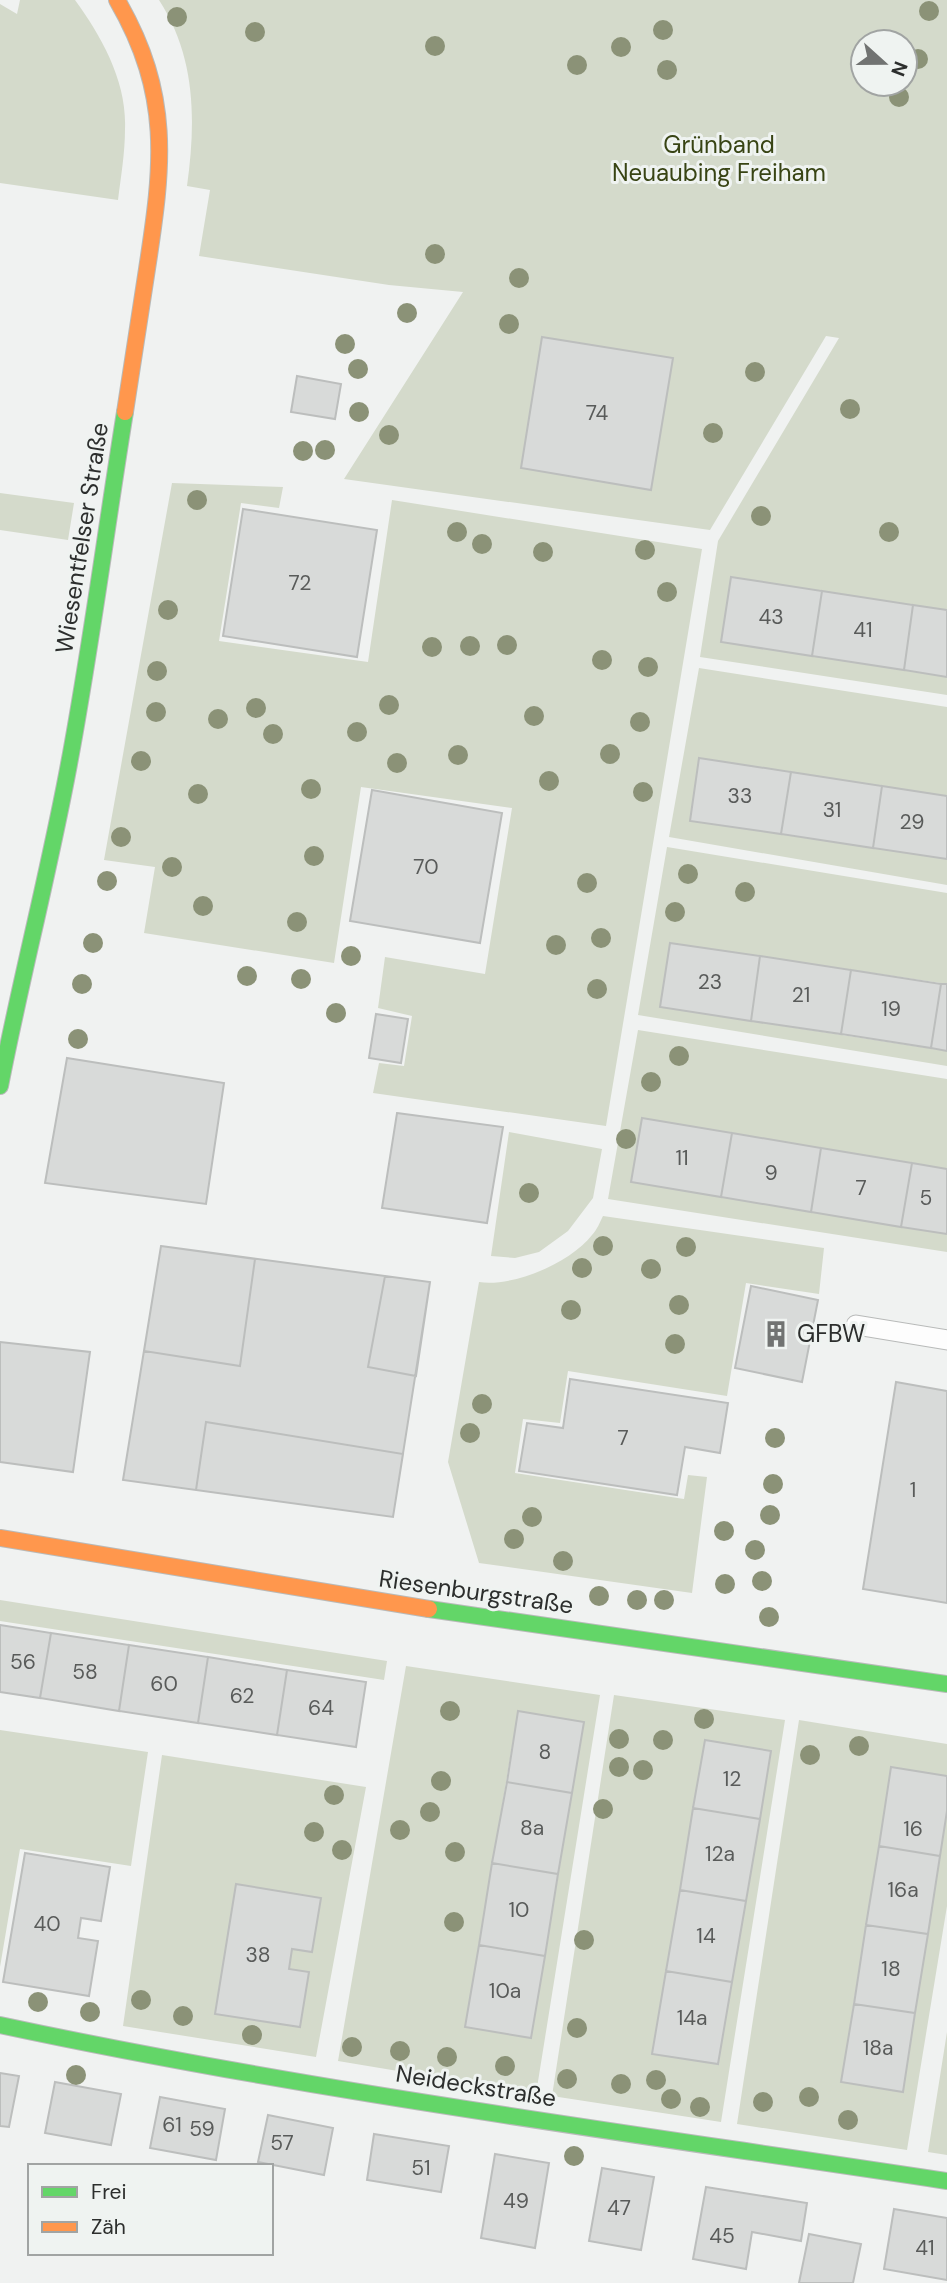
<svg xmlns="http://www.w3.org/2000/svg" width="947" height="2283" viewBox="0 0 947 2283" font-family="'DM Sans',sans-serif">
  <rect width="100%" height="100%" fill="#f0f2f1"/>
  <path fill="#d4dacb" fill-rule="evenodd" d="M 20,0 L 75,0 C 102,37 127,82 125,129 C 125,153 121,176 118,200 L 0,183 L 0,4 L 17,14 Z
    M 159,0 L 947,0 L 947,610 L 731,577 L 721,642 L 947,677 L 947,695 L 700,657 L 718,541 L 839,338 L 826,336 L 710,530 L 344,479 L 463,292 L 389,285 L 199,256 L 210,190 L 187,186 C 196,121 196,57 159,0 ZM 863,42 L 905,42 L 905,84 L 863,84 ZM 542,337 L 672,359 L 651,489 L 521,468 Z
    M 172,483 L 283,487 L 279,508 L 241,503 L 219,641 L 368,662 L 392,500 L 702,549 L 606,1126 L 373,1093 L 379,1063 L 404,1066 L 412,1016 L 378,1008 L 385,957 L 485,974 L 512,808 L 361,787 L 334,963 L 144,933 L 155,867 L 104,860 Z
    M 0,493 L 74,503 L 68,540 L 0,530 Z
    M 699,668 L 947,707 L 947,796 L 700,758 L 691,821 L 947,859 L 947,885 L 669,837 Z
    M 667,847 L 947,893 L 947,984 L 670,943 L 660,1007 L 947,1051 L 947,1066 L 638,1015 Z
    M 638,1030 L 947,1079 L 947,1169 L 632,1182 L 947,1234 L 947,1252 L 608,1199 Z
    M 509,1132 L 602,1149 L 593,1198 L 568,1231 L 539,1252 L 515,1258 L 491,1256 Z
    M 603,1216 L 824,1248 L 819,1294 L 746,1283 L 727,1396 L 568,1371 L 560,1423 L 523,1419 L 515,1473 L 684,1499 L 688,1475 L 707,1477 L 692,1593 L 479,1563 L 448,1462 L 479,1282 C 514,1287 570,1263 592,1235 C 597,1230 600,1222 603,1216 Z
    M 0,1600 L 387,1661 L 384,1680 L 0,1621 Z
    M 406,1666 L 600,1695 L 536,2094 L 338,2061 ZM 518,1711 L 584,1722 L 531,2038 L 465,2026 Z
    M 614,1695 L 785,1720 L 721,2122 L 552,2096 ZM 705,1740 L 771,1752 L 718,2064 L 653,2053 Z
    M 799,1720 L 947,1744 L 947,1776 L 891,1768 L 841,2082 L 903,2092 L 947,1811 L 947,1906 L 907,2150 L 737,2124 Z
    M 0,1730 L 148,1752 L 131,1866 L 20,1849 L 0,1967 Z
    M 162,1755 L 366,1787 L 316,2057 L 123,2026 ZM 236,1884 L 321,1898 L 312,1952 L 292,1949 L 289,1969 L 309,1973 L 300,2027 L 215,2013 Z
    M 947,2032 L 947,2155 L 928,2152 Z"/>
  <path fill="#d8dad9" stroke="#bcbebd" stroke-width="2" d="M 542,337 L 673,358 L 651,490 L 521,468 Z
    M 297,376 L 341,384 L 335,419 L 291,412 Z
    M 243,509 L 377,530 L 357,657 L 223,636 Z
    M 731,577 L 822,591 L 812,656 L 721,642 Z
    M 822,591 L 913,605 L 904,670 L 812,656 Z
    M 913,605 L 947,610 L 947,677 L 904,670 Z
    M 699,758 L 791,772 L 781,834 L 690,821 Z
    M 791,772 L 882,786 L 873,848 L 781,834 Z
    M 882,786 L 947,796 L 947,859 L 873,848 Z
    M 372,790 L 502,813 L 480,943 L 350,921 Z
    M 670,943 L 760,956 L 751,1021 L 660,1007 Z
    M 760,956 L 851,970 L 841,1034 L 751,1021 Z
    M 851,970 L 941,984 L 931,1048 L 841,1034 Z
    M 941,984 L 947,984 L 947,1051 L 931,1048 Z
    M 376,1014 L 408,1019 L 401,1063 L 369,1058 Z
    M 67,1058 L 224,1083 L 206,1204 L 45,1183 Z
    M 397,1113 L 503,1127 L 487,1223 L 382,1208 Z
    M 642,1118 L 732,1133 L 721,1197 L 631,1182 Z
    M 732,1133 L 821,1148 L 811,1212 L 721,1197 Z
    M 821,1148 L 912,1163 L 901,1227 L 811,1212 Z
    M 912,1163 L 947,1169 L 947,1234 L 901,1227 Z
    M 161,1246 L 430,1282 L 393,1517 L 123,1480 Z
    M 161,1246 L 255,1259 L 240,1366 L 144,1351 Z
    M 385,1276 L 430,1282 L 416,1376 L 368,1367 Z
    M 751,1286 L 818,1300 L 802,1382 L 735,1368 Z
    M 0,1342 L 90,1352 L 73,1472 L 0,1462 Z
    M 570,1379 L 728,1403 L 720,1453 L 685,1447 L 677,1495 L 519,1471 L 527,1423 L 563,1428 Z
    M 896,1382 L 947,1391 L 947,1603 L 863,1589 Z
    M 206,1422 L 403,1454 L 393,1517 L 196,1490 Z
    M 0,1625 L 51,1633 L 40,1698 L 0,1692 Z
    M 51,1633 L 129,1645 L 119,1711 L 40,1698 Z
    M 129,1645 L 208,1657 L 198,1723 L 119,1711 Z
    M 208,1657 L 287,1670 L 277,1735 L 198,1723 Z
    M 287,1670 L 366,1682 L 356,1747 L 277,1735 Z
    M 518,1711 L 584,1722 L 572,1793 L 507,1782 Z
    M 705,1740 L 771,1751 L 760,1819 L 693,1808 Z
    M 891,1767 L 947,1776 L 947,1811 L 940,1856 L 879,1846 Z
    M 507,1782 L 572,1793 L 558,1874 L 492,1863 Z
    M 693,1808 L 760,1819 L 746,1901 L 680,1890 Z
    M 879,1846 L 940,1856 L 928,1934 L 866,1925 Z
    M 25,1853 L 110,1867 L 101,1921 L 81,1918 L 78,1938 L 98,1941 L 89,1996 L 3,1982 Z
    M 492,1863 L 558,1874 L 545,1956 L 479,1945 Z
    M 236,1884 L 321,1898 L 312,1952 L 292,1949 L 289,1969 L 309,1972 L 300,2027 L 215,2014 Z
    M 680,1890 L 746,1901 L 732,1982 L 666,1971 Z
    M 866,1925 L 928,1934 L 915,2013 L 854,2004 Z
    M 479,1945 L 545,1956 L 531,2038 L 465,2027 Z
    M 666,1971 L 732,1982 L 718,2064 L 652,2054 Z
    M 854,2004 L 915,2013 L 903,2092 L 841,2082 Z
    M 0,2073 L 19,2076 L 9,2127 L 0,2126 Z
    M 55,2082 L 121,2094 L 111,2145 L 45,2133 Z
    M 160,2097 L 225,2109 L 216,2160 L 150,2148 Z
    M 268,2115 L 333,2128 L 324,2175 L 258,2162 Z
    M 374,2134 L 449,2146 L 441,2192 L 367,2180 Z
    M 495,2154 L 549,2163 L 535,2248 L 481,2238 Z
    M 602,2168 L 654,2177 L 641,2250 L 589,2241 Z
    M 706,2187 L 807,2203 L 801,2241 L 752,2232 L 746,2269 L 693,2259 Z
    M 894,2209 L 947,2218 L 947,2280 L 884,2269 Z
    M 809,2234 L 861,2244 L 853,2283 L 799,2283 Z"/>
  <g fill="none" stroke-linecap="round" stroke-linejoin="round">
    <defs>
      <path id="lane" d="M 856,1325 L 947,1340"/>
      <path id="fast" d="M 0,1086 C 21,978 49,872 69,764 C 91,647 106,529 125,412
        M 429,1609 L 947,1684
        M 0,2025 C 313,2092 631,2133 947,2181"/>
      <path id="slow" d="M 117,0 C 172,95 163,165 147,269 C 140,317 132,364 125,412
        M 0,1538 L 429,1609"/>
    </defs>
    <use href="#lane" stroke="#b8bab9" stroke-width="21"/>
    <use href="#fast" stroke="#b8bab9" stroke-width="18"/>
    <use href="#slow" stroke="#b8bab9" stroke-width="18"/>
    <use href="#lane" stroke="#fdfdfd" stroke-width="19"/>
    <use href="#fast" stroke="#63d668" stroke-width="16"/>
    <use href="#slow" stroke="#ff974d" stroke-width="16"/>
  </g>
  <g fill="#8b9277">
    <circle cx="929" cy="11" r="10"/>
    <circle cx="177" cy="17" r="10"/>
    <circle cx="663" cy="30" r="10"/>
    <circle cx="255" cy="32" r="10"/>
    <circle cx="435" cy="46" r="10"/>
    <circle cx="621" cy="47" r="10"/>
    <circle cx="918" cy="59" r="10"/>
    <circle cx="577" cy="65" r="10"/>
    <circle cx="667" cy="70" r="10"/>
    <circle cx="899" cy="97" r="10"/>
    <circle cx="435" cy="254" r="10"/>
    <circle cx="519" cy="278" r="10"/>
    <circle cx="407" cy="313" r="10"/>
    <circle cx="509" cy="324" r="10"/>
    <circle cx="345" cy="344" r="10"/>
    <circle cx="358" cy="369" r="10"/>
    <circle cx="755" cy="372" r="10"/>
    <circle cx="850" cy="409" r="10"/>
    <circle cx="359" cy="412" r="10"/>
    <circle cx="713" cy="433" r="10"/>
    <circle cx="389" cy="435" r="10"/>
    <circle cx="325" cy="450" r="10"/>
    <circle cx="303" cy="451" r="10"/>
    <circle cx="197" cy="500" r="10"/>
    <circle cx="761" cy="516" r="10"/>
    <circle cx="457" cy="532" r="10"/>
    <circle cx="889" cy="532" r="10"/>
    <circle cx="482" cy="544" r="10"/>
    <circle cx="645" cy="550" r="10"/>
    <circle cx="543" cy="552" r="10"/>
    <circle cx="667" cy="592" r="10"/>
    <circle cx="168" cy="610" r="10"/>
    <circle cx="507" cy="645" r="10"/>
    <circle cx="470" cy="646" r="10"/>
    <circle cx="432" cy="647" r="10"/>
    <circle cx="602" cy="660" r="10"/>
    <circle cx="648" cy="667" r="10"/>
    <circle cx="157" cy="671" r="10"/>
    <circle cx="389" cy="705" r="10"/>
    <circle cx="256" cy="708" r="10"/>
    <circle cx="156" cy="712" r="10"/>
    <circle cx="534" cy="716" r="10"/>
    <circle cx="218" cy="719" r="10"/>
    <circle cx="640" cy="722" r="10"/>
    <circle cx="357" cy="732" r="10"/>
    <circle cx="273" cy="734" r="10"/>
    <circle cx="610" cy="754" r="10"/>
    <circle cx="458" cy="755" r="10"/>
    <circle cx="141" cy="761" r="10"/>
    <circle cx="397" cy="763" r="10"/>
    <circle cx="549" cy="781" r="10"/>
    <circle cx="311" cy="789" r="10"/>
    <circle cx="643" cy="792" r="10"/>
    <circle cx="198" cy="794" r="10"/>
    <circle cx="121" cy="837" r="10"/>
    <circle cx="314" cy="856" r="10"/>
    <circle cx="172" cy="867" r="10"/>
    <circle cx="688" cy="874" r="10"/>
    <circle cx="107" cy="881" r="10"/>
    <circle cx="587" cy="883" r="10"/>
    <circle cx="745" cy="892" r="10"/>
    <circle cx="203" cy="906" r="10"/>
    <circle cx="675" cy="912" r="10"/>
    <circle cx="297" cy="922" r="10"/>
    <circle cx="601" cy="938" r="10"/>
    <circle cx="93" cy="943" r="10"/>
    <circle cx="556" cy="945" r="10"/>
    <circle cx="351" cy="956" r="10"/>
    <circle cx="247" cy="976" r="10"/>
    <circle cx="301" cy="979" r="10"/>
    <circle cx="82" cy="984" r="10"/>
    <circle cx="597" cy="989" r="10"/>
    <circle cx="336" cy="1013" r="10"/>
    <circle cx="78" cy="1039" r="10"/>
    <circle cx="679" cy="1056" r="10"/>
    <circle cx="651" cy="1082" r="10"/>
    <circle cx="626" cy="1139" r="10"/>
    <circle cx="529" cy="1193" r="10"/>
    <circle cx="603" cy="1246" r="10"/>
    <circle cx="686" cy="1247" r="10"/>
    <circle cx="582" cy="1268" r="10"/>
    <circle cx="651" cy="1269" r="10"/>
    <circle cx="679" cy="1305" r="10"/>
    <circle cx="571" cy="1310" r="10"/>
    <circle cx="675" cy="1344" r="10"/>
    <circle cx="482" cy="1404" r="10"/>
    <circle cx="470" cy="1433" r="10"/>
    <circle cx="775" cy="1438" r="10"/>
    <circle cx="773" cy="1484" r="10"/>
    <circle cx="770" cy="1515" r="10"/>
    <circle cx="532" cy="1517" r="10"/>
    <circle cx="724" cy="1531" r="10"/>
    <circle cx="514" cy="1539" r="10"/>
    <circle cx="755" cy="1550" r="10"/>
    <circle cx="563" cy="1561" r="10"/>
    <circle cx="762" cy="1581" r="10"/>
    <circle cx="725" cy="1584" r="10"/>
    <circle cx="599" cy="1596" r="10"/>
    <circle cx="637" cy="1600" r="10"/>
    <circle cx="664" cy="1600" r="10"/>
    <circle cx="769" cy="1617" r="10"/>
    <circle cx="450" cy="1711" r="10"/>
    <circle cx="704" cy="1719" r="10"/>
    <circle cx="619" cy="1739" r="10"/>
    <circle cx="663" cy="1740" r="10"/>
    <circle cx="859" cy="1746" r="10"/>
    <circle cx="810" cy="1755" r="10"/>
    <circle cx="619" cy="1767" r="10"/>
    <circle cx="643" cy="1770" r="10"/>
    <circle cx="441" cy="1781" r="10"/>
    <circle cx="334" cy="1795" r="10"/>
    <circle cx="603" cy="1809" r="10"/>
    <circle cx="430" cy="1812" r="10"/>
    <circle cx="400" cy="1830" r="10"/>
    <circle cx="314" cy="1832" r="10"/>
    <circle cx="342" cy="1850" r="10"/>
    <circle cx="455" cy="1852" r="10"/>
    <circle cx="454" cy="1922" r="10"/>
    <circle cx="584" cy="1940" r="10"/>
    <circle cx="141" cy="2000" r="10"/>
    <circle cx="38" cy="2002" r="10"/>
    <circle cx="90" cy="2012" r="10"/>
    <circle cx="183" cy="2016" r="10"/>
    <circle cx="577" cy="2028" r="10"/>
    <circle cx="252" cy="2035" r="10"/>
    <circle cx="352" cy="2047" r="10"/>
    <circle cx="400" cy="2051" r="10"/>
    <circle cx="447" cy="2057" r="10"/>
    <circle cx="505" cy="2066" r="10"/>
    <circle cx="76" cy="2075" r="10"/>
    <circle cx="567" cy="2079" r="10"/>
    <circle cx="656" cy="2080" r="10"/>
    <circle cx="621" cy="2084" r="10"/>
    <circle cx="809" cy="2097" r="10"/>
    <circle cx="671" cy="2099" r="10"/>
    <circle cx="763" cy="2102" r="10"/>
    <circle cx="700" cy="2107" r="10"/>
    <circle cx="848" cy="2120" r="10"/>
    <circle cx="574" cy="2156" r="10"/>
  </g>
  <defs>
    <symbol id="building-bare" viewBox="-9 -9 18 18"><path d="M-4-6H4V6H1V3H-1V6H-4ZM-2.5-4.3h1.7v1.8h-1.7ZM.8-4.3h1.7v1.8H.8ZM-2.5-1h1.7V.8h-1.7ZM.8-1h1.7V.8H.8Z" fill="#717372" stroke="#eff3f1" stroke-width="2.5" paint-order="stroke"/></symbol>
  </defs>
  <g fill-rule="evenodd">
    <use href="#building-bare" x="757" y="1315" width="38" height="38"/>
  </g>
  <g text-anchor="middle" stroke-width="6" stroke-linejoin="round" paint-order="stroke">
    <g font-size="21" fill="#595b5a">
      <text x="597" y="420">74</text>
      <text x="300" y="590">72</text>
      <text x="771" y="624">43</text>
      <text x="863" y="637">41</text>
      <text x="740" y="803">33</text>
      <text x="832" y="817">31</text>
      <text x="912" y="829">29</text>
      <text x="426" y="874">70</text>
      <text x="710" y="989">23</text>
      <text x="801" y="1002">21</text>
      <text x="891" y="1016">19</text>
      <text x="682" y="1165">11</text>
      <text x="771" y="1180">9</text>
      <text x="861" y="1195">7</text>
      <text x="926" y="1205">5</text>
      <text x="623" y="1445">7</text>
      <text x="913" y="1497">1</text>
      <text x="23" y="1669">56</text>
      <text x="85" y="1679">58</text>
      <text x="164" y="1691">60</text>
      <text x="242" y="1703">62</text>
      <text x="321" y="1715">64</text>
      <text x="545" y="1759">8</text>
      <text x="732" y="1786">12</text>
      <text x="532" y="1835">8a</text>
      <text x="913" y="1836">16</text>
      <text x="720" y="1861">12a</text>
      <text x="903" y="1897">16a</text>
      <text x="519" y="1917">10</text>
      <text x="47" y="1931">40</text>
      <text x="706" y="1943">14</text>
      <text x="258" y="1962">38</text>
      <text x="891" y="1976">18</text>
      <text x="505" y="1998">10a</text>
      <text x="692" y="2025">14a</text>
      <text x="878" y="2055">18a</text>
      <text x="172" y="2132">61</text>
      <text x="202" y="2136">59</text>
      <text x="282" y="2150">57</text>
      <text x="421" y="2175">51</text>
      <text x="516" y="2208">49</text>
      <text x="619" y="2215">47</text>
      <text x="722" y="2243">45</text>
      <text x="925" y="2255">41</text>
    </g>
    <g font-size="24" fill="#384414" stroke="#eff3f1">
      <text x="719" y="153">Grünband<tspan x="719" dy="28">Neuaubing Freiham</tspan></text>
    </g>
    <g font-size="24" fill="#2c2e2d" stroke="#eff3f1">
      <text transform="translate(82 538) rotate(-81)" y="8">Wiesentfelser Straße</text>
      <text transform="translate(476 1592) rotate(8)" y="8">Riesenburgstraße</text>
      <text transform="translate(476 2086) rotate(9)" y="8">Neideckstraße</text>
    </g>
    <g font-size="24" fill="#2c2e2d" stroke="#eff3f1" text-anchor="start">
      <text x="797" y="1342">GFBW</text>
    </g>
  </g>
  <rect x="28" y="2164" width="245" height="91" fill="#eff3f1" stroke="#a1a4a3" stroke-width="2"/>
  <rect x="42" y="2187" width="35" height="10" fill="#63d668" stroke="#a1a4a3" stroke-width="2"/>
  <text x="91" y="2199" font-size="21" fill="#2c2e2d">Frei</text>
  <rect x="42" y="2222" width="35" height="10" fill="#ff974d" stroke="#a1a4a3" stroke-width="2"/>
  <text x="91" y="2234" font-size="21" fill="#2c2e2d">Zäh</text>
  <g transform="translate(884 63) rotate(111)"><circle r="33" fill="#eff3f1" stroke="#a1a4a3" stroke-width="2"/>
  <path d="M0-5L12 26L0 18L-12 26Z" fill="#717372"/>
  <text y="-10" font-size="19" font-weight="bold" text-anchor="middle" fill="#2c2e2d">N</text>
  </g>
</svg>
